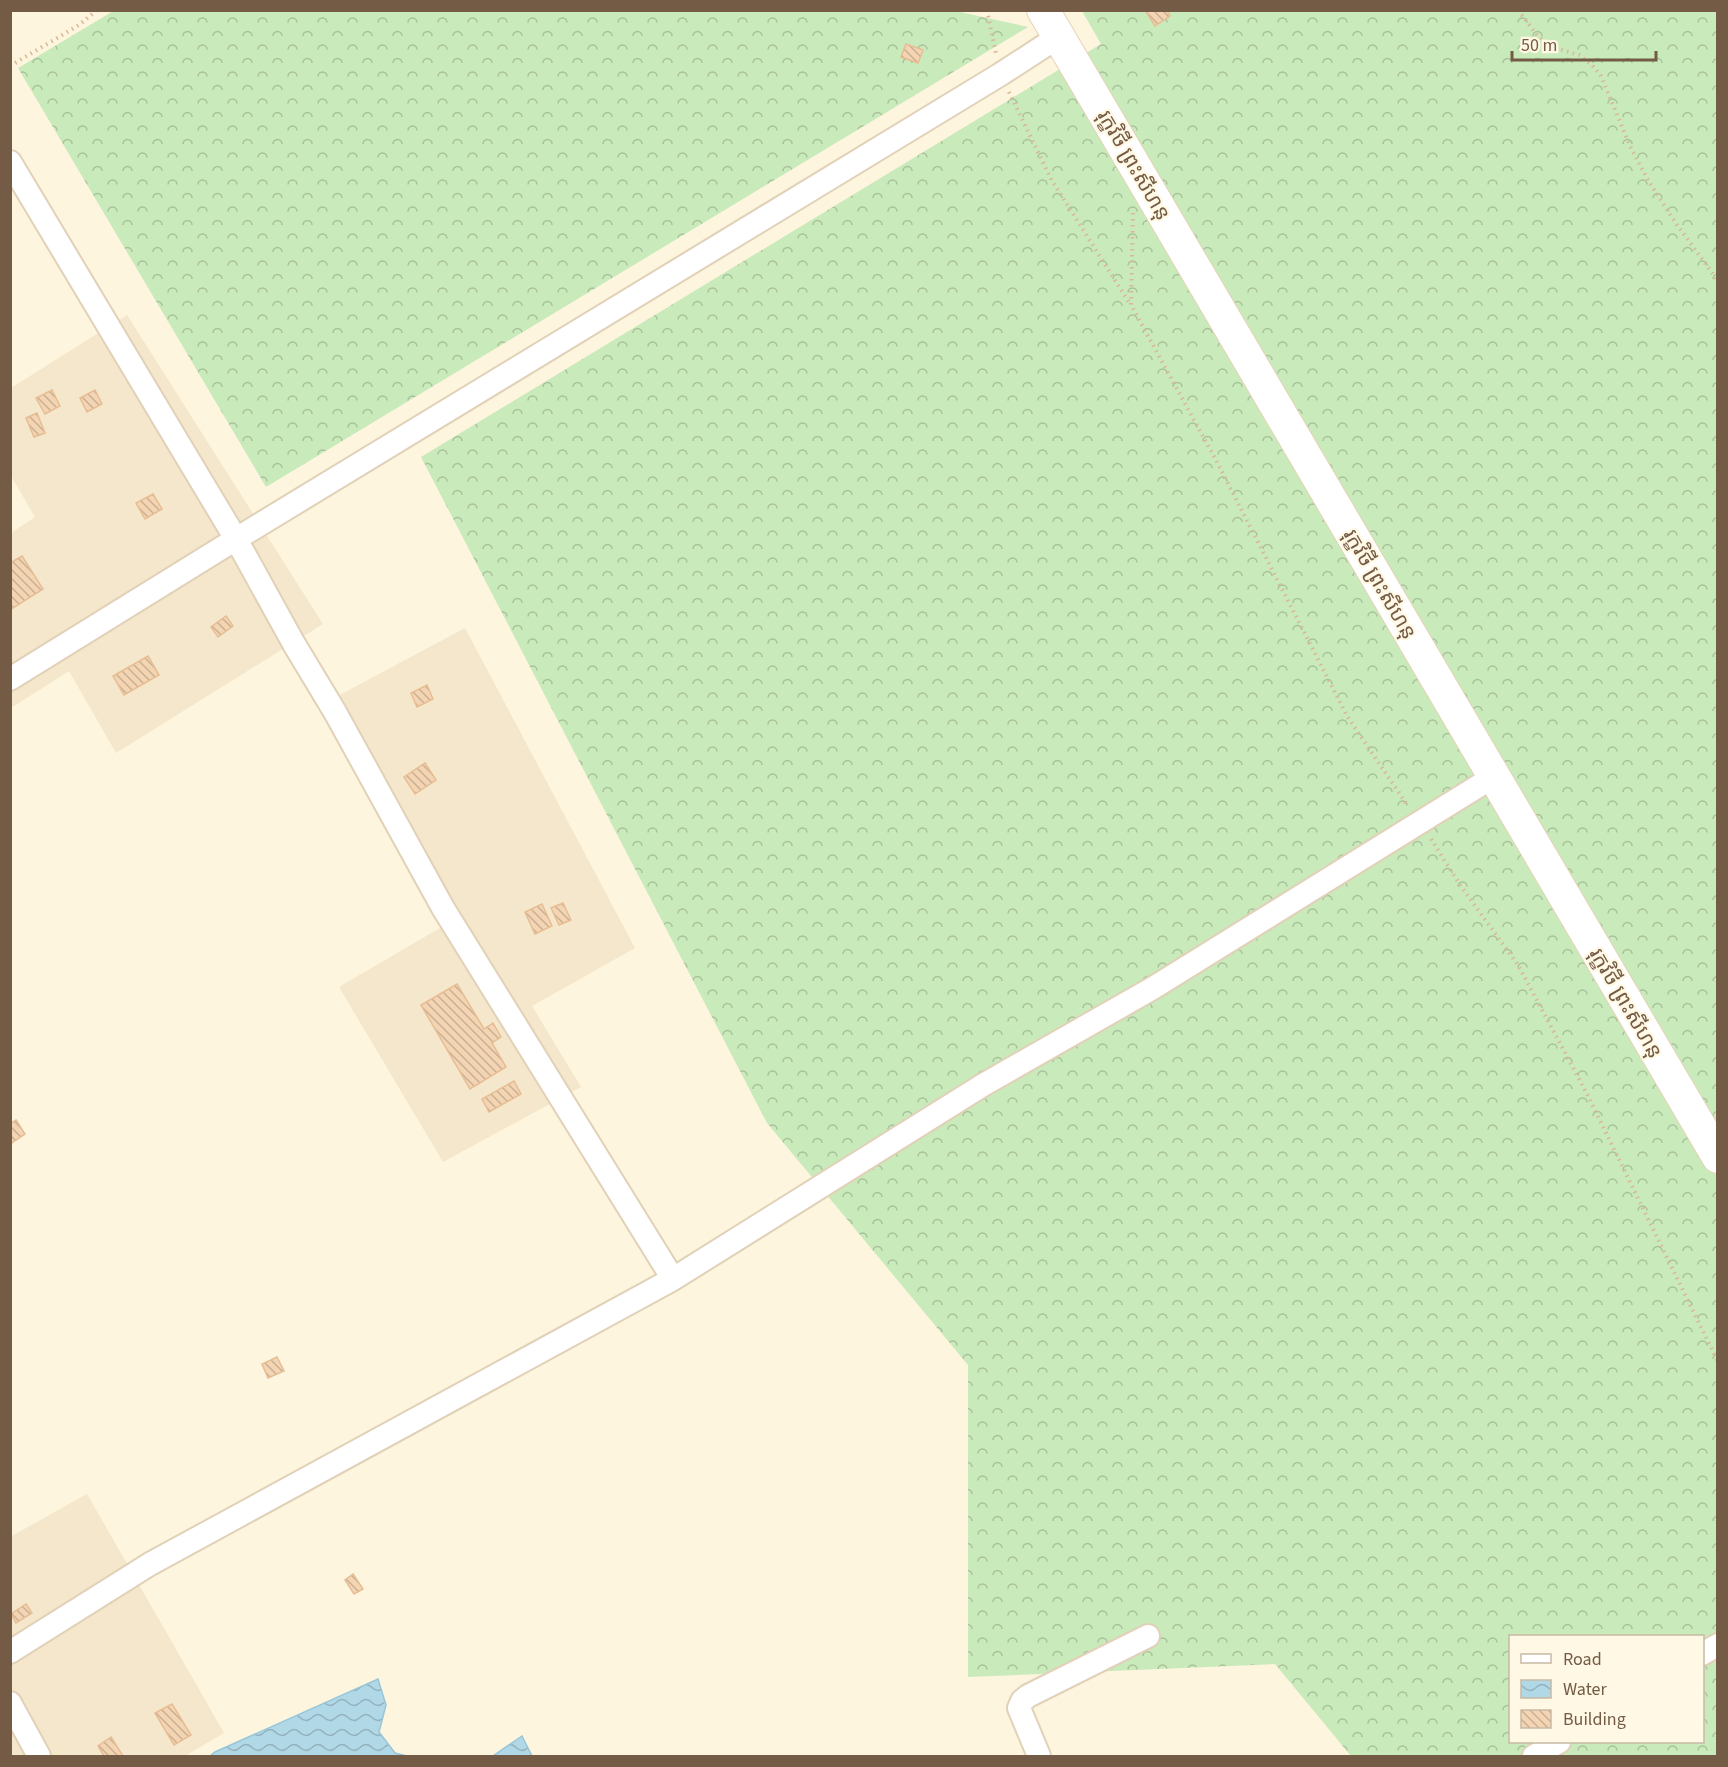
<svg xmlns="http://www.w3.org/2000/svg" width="1728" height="1767" viewBox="0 0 1728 1767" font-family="'Source Sans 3','Noto Sans Khmer',sans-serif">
  <defs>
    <pattern id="forest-crowns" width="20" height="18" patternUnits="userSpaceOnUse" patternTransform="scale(1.5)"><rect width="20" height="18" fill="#c9eabb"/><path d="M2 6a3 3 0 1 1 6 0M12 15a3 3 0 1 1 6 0" fill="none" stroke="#a8c19a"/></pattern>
    <pattern id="water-waves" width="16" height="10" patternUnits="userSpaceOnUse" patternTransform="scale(1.5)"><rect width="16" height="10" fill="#b1d8e7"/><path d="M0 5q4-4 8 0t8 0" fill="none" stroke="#94b2bd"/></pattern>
    <pattern id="building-back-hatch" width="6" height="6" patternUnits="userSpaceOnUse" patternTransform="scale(1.5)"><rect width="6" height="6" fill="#f4d5b3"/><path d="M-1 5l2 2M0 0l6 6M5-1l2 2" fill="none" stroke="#cab093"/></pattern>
  </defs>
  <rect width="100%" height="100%" fill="#fdf5dd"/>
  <path fill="#f5e7cb" d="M 127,315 L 323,624 L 116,753 L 69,671 L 11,708 L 11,533 L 35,517 L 11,476 L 11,388 Z
    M 465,628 L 635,948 L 532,1006 L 581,1087 L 443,1162 L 339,987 L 445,925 L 321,705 Z
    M 87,1494 L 224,1733 L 185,1756 L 11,1756 L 10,1537 Z"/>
  <path fill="url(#forest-crowns)" fill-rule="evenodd" d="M 115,10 L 951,10 L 1028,27 L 266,487 L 18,68 Z
    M 1082,11 L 1717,11 L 1717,1756 L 1351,1756 L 1275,1664 L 968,1677 L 968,1365 L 767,1123 L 421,457 L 1101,44 ZM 1510,1636 L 1702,1636 L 1702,1742 L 1510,1742 Z"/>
  <path fill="url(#water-waves)" stroke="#97c6d9" stroke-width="1.5" d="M 378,1679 L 386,1705 L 379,1732 L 395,1753 L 407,1756 L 210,1756 L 215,1752 Z
    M 522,1736 L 532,1756 L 493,1756 Z"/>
  <path fill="url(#building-back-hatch)" stroke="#e7bd93" stroke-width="1.5" d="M 1145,10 L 1167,10 L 1170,16 L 1155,26 Z
    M 906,44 L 923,50 L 918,63 L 901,57 Z
    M 52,390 L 60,406 L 45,414 L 36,398 Z
    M 95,390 L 102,404 L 87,412 L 80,398 Z
    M 37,413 L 45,433 L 34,437 L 26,418 Z
    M 153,494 L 162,509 L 145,519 L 136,503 Z
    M 22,556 L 43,589 L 10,610 L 10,563 Z
    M 226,616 L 233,626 L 218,637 L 211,627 Z
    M 148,656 L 159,675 L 124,695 L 113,676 Z
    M 427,685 L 433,699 L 417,707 L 411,693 Z
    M 425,763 L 436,780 L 415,794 L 404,777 Z
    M 563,903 L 571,920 L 559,925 L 551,908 Z
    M 542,904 L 552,926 L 535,934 L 525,912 Z
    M 457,984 L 484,1029 L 493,1023 L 501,1037 L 492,1043 L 506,1067 L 470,1089 L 421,1005 Z
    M 514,1081 L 521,1094 L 489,1112 L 482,1099 Z
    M 16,1120 L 25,1134 L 10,1144 L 10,1124 Z
    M 277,1357 L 284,1371 L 268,1378 L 262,1364 Z
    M 353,1574 L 363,1589 L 354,1594 L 345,1580 Z
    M 26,1604 L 32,1613 L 16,1623 L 11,1614 Z
    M 172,1704 L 191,1735 L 174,1745 L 155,1713 Z
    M 111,1737 L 123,1756 L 104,1756 L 98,1746 Z"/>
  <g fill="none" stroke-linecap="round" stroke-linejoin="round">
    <defs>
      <path id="street" d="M 10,162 L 236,539 L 294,644 L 335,712 L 443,908 L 673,1279
        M 10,679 L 236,539 L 1001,74 L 1058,37
        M 10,1652 L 150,1564 L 673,1279 L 983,1085 L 1153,988 L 1493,777
        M 1702,1654 L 1718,1645
        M 10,1703 L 39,1756
        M 1039,1756 L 1019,1708 L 1022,1701 L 1028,1696 L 1148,1636
        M 1534,1756 L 1559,1742"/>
      <path id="secondary" d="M 1043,10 L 1718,1157"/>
    </defs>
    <use href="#street" stroke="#e1d1b9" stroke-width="26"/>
    <use href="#secondary" stroke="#e6d3b7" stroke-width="34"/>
    <path stroke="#d8b897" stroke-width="4" stroke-dasharray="1.5 4.5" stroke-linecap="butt" d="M 987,10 L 996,54
      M 1518,10 L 1537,35 L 1553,47 L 1579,55 L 1592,65 L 1601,76 L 1630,146 L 1649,182 L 1675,222 L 1718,281
      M 10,66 L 79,25 L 97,10
      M 1009,92 L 1051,179 L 1130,304
      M 1133,213 L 1131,305 L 1217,462 L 1347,716 L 1408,806
      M 1431,839 L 1460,885 L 1518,965 L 1586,1092 L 1718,1362"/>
    <use href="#street" stroke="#fff" stroke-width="22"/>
    <use href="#secondary" stroke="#fff" stroke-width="32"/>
  </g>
  <g text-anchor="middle" stroke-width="4.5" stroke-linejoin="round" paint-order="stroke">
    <g font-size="21" fill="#735b45" stroke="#fff8e4">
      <text transform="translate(1134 165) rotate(60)" y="7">រុក្ខវិថី ព្រះសីហនុ</text>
      <text transform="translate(1380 584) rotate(60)" y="7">រុក្ខវិថី ព្រះសីហនុ</text>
      <text transform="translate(1626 1003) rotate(60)" y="7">រុក្ខវិថី ព្រះសីហនុ</text>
    </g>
  </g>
  <rect width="1728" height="1767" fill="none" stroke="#735b45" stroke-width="24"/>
  <rect x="1509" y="1635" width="195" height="108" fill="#fff8e4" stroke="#c7b9a4" stroke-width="1.5"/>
  <rect x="1521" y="1654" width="30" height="9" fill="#ffffff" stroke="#c7b9a4" stroke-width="1.5"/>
  <text x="1563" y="1665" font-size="18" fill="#735b45">Road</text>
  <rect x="1521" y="1680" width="30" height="18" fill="url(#water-waves)" stroke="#c7b9a4" stroke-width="1.5"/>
  <text x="1563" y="1695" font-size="18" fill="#735b45">Water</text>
  <rect x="1521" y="1710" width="30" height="18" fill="url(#building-back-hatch)" stroke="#c7b9a4" stroke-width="1.5"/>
  <text x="1563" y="1725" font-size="18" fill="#735b45">Building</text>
  <path d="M1512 51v9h144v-9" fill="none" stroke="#735b45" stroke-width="3"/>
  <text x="1521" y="51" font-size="18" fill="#735b45" stroke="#fff8e4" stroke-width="4.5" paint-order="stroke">50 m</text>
</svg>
